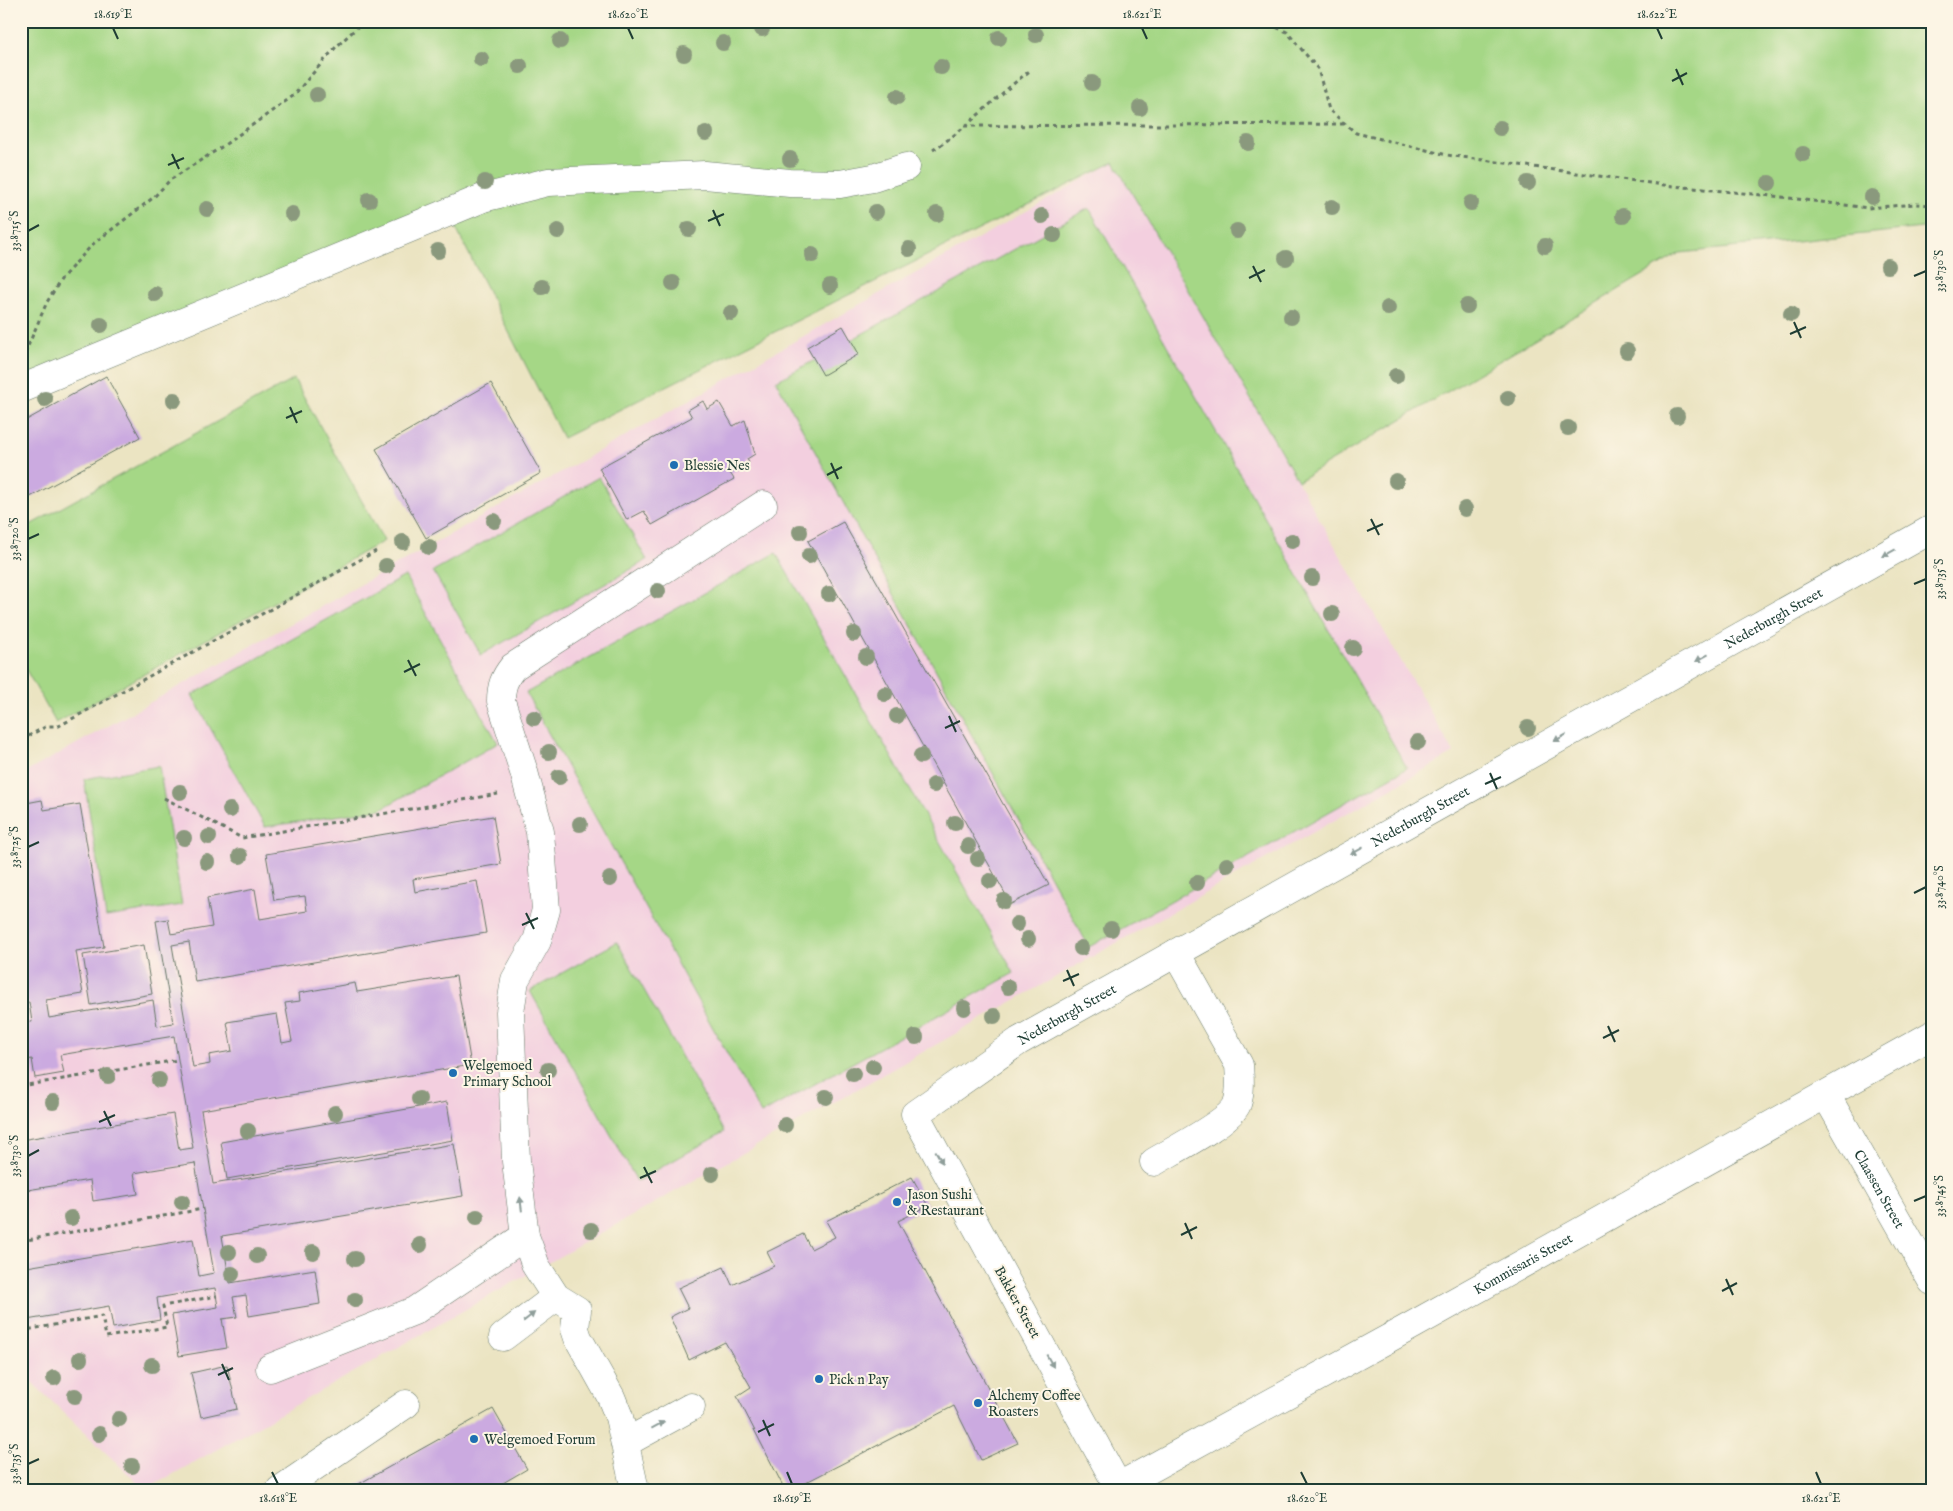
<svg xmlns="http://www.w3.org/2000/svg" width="1953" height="1511" viewBox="0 0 1953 1511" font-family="'IM FELL English',serif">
  <rect width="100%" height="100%" fill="#fcf5e5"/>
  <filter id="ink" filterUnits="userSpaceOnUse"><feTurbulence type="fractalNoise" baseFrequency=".02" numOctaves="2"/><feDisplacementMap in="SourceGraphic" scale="10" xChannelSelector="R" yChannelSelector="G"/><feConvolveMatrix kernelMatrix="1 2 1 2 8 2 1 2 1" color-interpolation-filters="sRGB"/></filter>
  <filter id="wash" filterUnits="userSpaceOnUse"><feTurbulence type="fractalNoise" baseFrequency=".0096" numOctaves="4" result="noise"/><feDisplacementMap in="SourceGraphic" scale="20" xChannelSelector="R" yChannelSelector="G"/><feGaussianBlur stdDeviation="1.12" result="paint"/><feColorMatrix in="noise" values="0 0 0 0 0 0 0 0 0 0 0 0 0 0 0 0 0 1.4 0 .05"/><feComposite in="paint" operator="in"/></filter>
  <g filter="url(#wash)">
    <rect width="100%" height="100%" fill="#ebe4c2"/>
    <path fill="#f3cfdf" d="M 1114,162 L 1454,753 L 145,1490 L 21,1372 L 21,775 Z"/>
    <path fill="#a5d786" stroke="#628a5d" d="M 21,21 L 1932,21 L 1932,227 L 1680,253 L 1298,481 L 1114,162 L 563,438 L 444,205 L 234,290 L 21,404 Z
      M 1089,208 L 1407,768 L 1089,947 L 776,381 L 815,360 L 823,374 L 858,354 L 851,340 Z
      M 294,379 L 384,541 L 56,723 L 21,661 L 21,530 Z
      M 599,477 L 647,560 L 481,655 L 433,571 Z
      M 776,553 L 1014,973 L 761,1114 L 526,693 Z
      M 405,576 L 498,743 L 381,809 L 265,827 L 192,695 Z
      M 159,766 L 182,905 L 106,917 L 84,779 Z
      M 617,942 L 724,1132 L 637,1181 L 530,991 Z"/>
    <g id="blocks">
      <path fill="#cbaae0" d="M 843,326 L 859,354 L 823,375 L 807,347 Z
        M 106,376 L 140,437 L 21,502 L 21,423 Z
        M 491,383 L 541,473 L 426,538 L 376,449 Z
        M 703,401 L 707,409 L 719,402 L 733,426 L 745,420 L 755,454 L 747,459 L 749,463 L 730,473 L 734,479 L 652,525 L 644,511 L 627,520 L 599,468 L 692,417 L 688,410 Z
        M 843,522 L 1049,885 L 1011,904 L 808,541 Z
        M 42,800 L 44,810 L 80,804 L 104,947 L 76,951 L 83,994 L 46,1000 L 49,1018 L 153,1000 L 157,1026 L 173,1023 L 156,921 L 168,919 L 171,934 L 212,927 L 207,898 L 255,889 L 260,919 L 307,911 L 305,896 L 274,900 L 266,854 L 493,816 L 501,864 L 413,879 L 415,892 L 477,881 L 486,933 L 195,982 L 189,942 L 172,945 L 193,1067 L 210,1064 L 209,1055 L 232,1051 L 227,1022 L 277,1014 L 282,1043 L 292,1041 L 285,1003 L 300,1001 L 299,993 L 355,983 L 357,992 L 456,976 L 471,1065 L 201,1110 L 213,1184 L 454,1144 L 463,1196 L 222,1236 L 230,1283 L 315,1269 L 320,1304 L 249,1316 L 246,1295 L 233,1297 L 237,1317 L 222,1319 L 227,1348 L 179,1356 L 172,1315 L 218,1307 L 215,1288 L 157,1298 L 160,1320 L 113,1328 L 109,1306 L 21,1321 L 21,1268 L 193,1239 L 199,1276 L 214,1273 L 195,1163 L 134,1173 L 138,1194 L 93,1201 L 90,1180 L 21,1191 L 21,1140 L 173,1114 L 179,1150 L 193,1148 L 174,1036 L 60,1055 L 64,1073 L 35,1078 L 32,1059 L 21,1061 L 21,1023 L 32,1022 L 29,1002 L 21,1004 L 21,804 Z
        M 144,945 L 152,994 L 91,1005 L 83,955 Z
        M 447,1102 L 453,1140 L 227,1179 L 221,1142 Z
        M 912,1177 L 928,1206 L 898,1221 L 1018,1443 L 981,1460 L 954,1406 L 791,1490 L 785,1490 L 737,1396 L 751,1387 L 725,1342 L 689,1360 L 670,1317 L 688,1308 L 678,1288 L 724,1267 L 732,1285 L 774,1266 L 767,1252 L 803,1234 L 811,1249 L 835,1237 L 826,1221 Z
        M 227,1365 L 237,1409 L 201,1417 L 191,1373 Z
        M 493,1409 L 527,1469 L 491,1490 L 348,1490 Z"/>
    </g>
  </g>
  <g filter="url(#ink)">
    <use href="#blocks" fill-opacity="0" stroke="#676" stroke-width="1"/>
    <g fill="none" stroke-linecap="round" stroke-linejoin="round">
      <defs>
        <g id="minor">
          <path d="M 21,389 L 483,198 L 548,182 L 705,175 L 790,183 L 840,184 L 873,178 L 906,167"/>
          <path id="s1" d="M 1826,1095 L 1932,1281"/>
          <path d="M 1154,1162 C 1172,1151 1231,1121 1237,1104 C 1241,1092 1240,1078 1239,1065 L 1176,953"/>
          <path d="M 503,1337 L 556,1297"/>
          <path d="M 270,1368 L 414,1311 L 525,1236"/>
          <path d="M 625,1443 L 691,1407"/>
          <path d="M 280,1490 L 406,1404"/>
          <path d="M 635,1490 L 619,1417 L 611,1397 L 578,1338 L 575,1329 L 577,1310 L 556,1297 L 536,1266 L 525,1236 L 516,1161 L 510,1012 L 515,980 L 537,941 L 546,910 L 540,832 L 524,772 L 501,701 C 501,687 504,678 513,667 L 763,505"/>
          <path id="s2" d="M 1112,1490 L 1404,1330 L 1932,1035"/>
          <path id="s3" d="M 1120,1490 L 915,1114 L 1019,1041 L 1932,529"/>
        </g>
      </defs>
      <use href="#minor" stroke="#676" stroke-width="29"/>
      <path stroke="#676" stroke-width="3" stroke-dasharray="4 4" stroke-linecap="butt" d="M 1262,21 L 1287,32 L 1318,69 L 1329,110 L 1356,133 L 1447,155 L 1664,185 L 1782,197 L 1868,208 L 1915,204 L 1932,205
        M 964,126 L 1346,124
        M 933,150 C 968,128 997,95 1031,70
        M 25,353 L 47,302 L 62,278 L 93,244 L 154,197 L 170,180 L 223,146 L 293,96 L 336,47 L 364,21
        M 21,740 L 47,726 L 59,726 L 376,551
        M 164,798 L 242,838 L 498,794
        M 21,1086 L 178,1060
        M 21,1241 L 203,1209
        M 21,1331 L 102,1316 L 106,1337 L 167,1327 L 163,1306 L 217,1296"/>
      <use href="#minor" stroke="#fff" stroke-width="28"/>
    </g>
    <g fill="#8a997d">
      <circle cx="762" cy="29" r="8"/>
      <circle cx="1036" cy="35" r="8"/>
      <circle cx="999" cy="38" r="8"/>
      <circle cx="560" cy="41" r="8"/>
      <circle cx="723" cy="43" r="8"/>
      <circle cx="684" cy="54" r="8"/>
      <circle cx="481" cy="59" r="8"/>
      <circle cx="520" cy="66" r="8"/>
      <circle cx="941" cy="67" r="8"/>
      <circle cx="1092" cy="83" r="8"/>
      <circle cx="317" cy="95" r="8"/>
      <circle cx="897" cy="97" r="8"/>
      <circle cx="1140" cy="108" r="8"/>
      <circle cx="1500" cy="128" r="8"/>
      <circle cx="706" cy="133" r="8"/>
      <circle cx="1248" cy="143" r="8"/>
      <circle cx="1803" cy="154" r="8"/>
      <circle cx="790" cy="159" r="8"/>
      <circle cx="485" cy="182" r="8"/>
      <circle cx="1528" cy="183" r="8"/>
      <circle cx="1769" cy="183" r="8"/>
      <circle cx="1872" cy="197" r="8"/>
      <circle cx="369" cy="200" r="8"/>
      <circle cx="1471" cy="203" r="8"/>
      <circle cx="1332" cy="207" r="8"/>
      <circle cx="207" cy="209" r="8"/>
      <circle cx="876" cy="212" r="8"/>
      <circle cx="292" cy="214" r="8"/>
      <circle cx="937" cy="214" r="8"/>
      <circle cx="1042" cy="216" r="8"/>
      <circle cx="1623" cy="216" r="8"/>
      <circle cx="689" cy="229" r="8"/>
      <circle cx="558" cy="231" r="8"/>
      <circle cx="1237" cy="231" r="8"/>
      <circle cx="1054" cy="235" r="8"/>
      <circle cx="1545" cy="246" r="8"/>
      <circle cx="909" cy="249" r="8"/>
      <circle cx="438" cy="251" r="8"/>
      <circle cx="812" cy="255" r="8"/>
      <circle cx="1286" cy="258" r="8"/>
      <circle cx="1888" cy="266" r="8"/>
      <circle cx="673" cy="283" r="8"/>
      <circle cx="830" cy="286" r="8"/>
      <circle cx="542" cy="287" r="8"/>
      <circle cx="155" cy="294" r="8"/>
      <circle cx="1467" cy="306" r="8"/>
      <circle cx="1388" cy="308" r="8"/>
      <circle cx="731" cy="313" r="8"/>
      <circle cx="1791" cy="314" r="8"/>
      <circle cx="1291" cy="317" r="8"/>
      <circle cx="101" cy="325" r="8"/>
      <circle cx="1627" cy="351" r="8"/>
      <circle cx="1396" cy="376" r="8"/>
      <circle cx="1508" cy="398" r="8"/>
      <circle cx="45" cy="399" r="8"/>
      <circle cx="174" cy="400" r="8"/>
      <circle cx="1677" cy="416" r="8"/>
      <circle cx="1568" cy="428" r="8"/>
      <circle cx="1396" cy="481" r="8"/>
      <circle cx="1465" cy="509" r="8"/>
      <circle cx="494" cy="521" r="8"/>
      <circle cx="800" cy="532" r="8"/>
      <circle cx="1292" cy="541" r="8"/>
      <circle cx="403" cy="542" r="8"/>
      <circle cx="429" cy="547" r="8"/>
      <circle cx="809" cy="556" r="8"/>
      <circle cx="386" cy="566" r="8"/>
      <circle cx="1312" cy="578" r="8"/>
      <circle cx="658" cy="591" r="8"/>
      <circle cx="829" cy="594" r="8"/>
      <circle cx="1332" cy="614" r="8"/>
      <circle cx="854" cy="634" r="8"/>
      <circle cx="1353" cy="648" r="8"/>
      <circle cx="866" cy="657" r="8"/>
      <circle cx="885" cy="694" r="8"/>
      <circle cx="897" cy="716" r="8"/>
      <circle cx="534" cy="718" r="8"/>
      <circle cx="1528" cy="728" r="8"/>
      <circle cx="1418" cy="742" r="8"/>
      <circle cx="549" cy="752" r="8"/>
      <circle cx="921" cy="756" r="8"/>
      <circle cx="559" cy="777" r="8"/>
      <circle cx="934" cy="785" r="8"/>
      <circle cx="180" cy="792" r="8"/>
      <circle cx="230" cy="810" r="8"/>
      <circle cx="955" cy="823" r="8"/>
      <circle cx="580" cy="824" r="8"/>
      <circle cx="209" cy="837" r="8"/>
      <circle cx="184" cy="838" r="8"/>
      <circle cx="968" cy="846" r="8"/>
      <circle cx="240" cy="856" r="8"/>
      <circle cx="978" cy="859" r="8"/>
      <circle cx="207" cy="862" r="8"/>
      <circle cx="1227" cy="865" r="8"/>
      <circle cx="610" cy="879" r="8"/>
      <circle cx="990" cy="881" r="8"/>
      <circle cx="1197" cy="883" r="8"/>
      <circle cx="1004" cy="901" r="8"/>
      <circle cx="1017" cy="924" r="8"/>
      <circle cx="1111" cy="929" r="8"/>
      <circle cx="1028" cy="939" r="8"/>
      <circle cx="1081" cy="948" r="8"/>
      <circle cx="1008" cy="987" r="8"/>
      <circle cx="964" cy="1008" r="8"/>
      <circle cx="994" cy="1016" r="8"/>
      <circle cx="916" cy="1037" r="8"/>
      <circle cx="873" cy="1067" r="8"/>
      <circle cx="548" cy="1070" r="8"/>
      <circle cx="853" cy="1074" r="8"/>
      <circle cx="108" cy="1076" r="8"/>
      <circle cx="159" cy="1080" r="8"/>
      <circle cx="826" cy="1097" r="8"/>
      <circle cx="419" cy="1099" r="8"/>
      <circle cx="53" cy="1102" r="8"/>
      <circle cx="335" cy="1113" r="8"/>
      <circle cx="785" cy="1125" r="8"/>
      <circle cx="248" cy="1131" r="8"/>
      <circle cx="712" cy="1174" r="8"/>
      <circle cx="182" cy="1202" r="8"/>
      <circle cx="477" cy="1217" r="8"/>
      <circle cx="71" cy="1218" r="8"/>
      <circle cx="591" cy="1230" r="8"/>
      <circle cx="420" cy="1245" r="8"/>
      <circle cx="229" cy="1252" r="8"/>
      <circle cx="313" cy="1252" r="8"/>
      <circle cx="257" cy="1256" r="8"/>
      <circle cx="355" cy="1259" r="8"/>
      <circle cx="232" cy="1274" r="8"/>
      <circle cx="355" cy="1300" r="8"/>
      <circle cx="80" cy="1359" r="8"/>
      <circle cx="152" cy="1365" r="8"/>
      <circle cx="54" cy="1378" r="8"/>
      <circle cx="75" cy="1396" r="8"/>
      <circle cx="119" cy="1419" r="8"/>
      <circle cx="99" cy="1434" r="8"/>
      <circle cx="132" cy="1466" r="8"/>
    </g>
    <defs><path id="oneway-solid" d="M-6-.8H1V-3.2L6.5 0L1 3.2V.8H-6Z" transform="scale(1.25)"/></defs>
    <g fill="#8f9e9a">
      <use href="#oneway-solid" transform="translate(1889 553) rotate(151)"/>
      <use href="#oneway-solid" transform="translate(1702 658) rotate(151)"/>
      <use href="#oneway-solid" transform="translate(1560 738) rotate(151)"/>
      <use href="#oneway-solid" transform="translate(1357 851) rotate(151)"/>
      <use href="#oneway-solid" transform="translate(939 1157) rotate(61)"/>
      <use href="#oneway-solid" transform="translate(521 1204) rotate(-97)"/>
      <use href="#oneway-solid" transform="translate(529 1317) rotate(-38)"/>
      <use href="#oneway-solid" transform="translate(1050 1361) rotate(61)"/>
      <use href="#oneway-solid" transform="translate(658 1425) rotate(-28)"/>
    </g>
  </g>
  <path fill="none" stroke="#1f3d34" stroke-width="2" d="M 113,28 L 118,39M 628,28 L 633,39M 1142,28 L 1147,39M 1657,28 L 1662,39M 1676,69 L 1683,85M 1672,81 L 1687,73M 172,154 L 179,169M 168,165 L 184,158M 713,210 L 720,226M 708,221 L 724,214M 28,231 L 39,225M 1253,266 L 1261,282M 1914,276 L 1926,271M 1249,278 L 1265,270M 1794,322 L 1801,338M 1790,334 L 1806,327M 290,407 L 297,423M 286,418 L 302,411M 831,463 L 838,479M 827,475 L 842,467M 1371,519 L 1379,535M 1367,531 L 1383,524M 28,539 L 39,534M 1914,584 L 1926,579M 408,660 L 416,676M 404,672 L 420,664M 949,716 L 956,732M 945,728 L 960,721M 1490,773 L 1497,789M 1485,784 L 1501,777M 28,847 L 39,842M 1914,893 L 1926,887M 526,913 L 534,929M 522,925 L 538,918M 1067,970 L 1074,986M 1063,981 L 1079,974M 1608,1026 L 1615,1042M 1603,1038 L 1619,1030M 104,1111 L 111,1126M 99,1122 L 115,1115M 28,1156 L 39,1150M 644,1167 L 652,1183M 640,1178 L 656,1171M 1914,1201 L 1926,1196M 1185,1223 L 1192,1239M 1181,1235 L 1197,1227M 1726,1279 L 1733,1295M 1722,1291 L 1737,1283M 222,1364 L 229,1380M 218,1375 L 233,1368M 763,1420 L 770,1436M 758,1432 L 774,1424M 28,1464 L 39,1459M 272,1472 L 278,1484M 787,1472 L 792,1484M 1301,1472 L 1307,1484M 1816,1472 L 1821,1484"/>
  <g fill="#1f6fb2" stroke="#fcf5e5" stroke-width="2">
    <circle cx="674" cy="465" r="5"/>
    <circle cx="453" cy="1073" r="5"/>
    <circle cx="897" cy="1202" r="5"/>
    <circle cx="819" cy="1379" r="5"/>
    <circle cx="978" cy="1403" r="5"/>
    <circle cx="474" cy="1439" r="5"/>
  </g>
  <g text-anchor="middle" stroke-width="4" stroke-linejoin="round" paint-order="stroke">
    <g font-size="14" fill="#1f3d34" stroke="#fcf5e5" text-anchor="start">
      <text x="684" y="470">Blessie Nes</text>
      <text x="463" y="1070">Welgemoed<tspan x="463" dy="16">Primary School</tspan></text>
      <text x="907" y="1199">Jason Sushi<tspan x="907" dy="16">&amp; Restaurant</tspan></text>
      <text x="829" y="1384">Pick n Pay</text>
      <text x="988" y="1400">Alchemy Coffee<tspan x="988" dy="16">Roasters</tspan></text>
      <text x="484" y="1444">Welgemoed Forum</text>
    </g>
    <g font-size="14" fill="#1f3d34" stroke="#fcf5e5">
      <text dy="5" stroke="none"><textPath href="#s3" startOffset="1420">Nederburgh Street</textPath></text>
      <text dy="5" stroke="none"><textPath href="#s3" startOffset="1015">Nederburgh Street</textPath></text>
      <text dy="5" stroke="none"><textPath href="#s3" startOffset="610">Nederburgh Street</textPath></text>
      <text dy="5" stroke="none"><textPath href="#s1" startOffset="108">Claassen Street</textPath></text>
      <text dy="5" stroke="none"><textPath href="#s2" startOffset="469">Kommissaris Street</textPath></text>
      <text transform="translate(1018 1302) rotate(61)" y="5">Bakker Street</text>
    </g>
  </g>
  <rect width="1953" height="1511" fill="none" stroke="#fcf5e5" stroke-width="55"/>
  <rect x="28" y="28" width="1898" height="1456" fill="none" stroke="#1f3d34" stroke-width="2"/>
  <g font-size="12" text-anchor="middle" fill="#1f3d34">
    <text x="113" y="18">18.619°E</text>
    <text x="628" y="18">18.620°E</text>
    <text x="1142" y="18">18.621°E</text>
    <text x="1657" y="18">18.622°E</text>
    <text transform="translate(14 231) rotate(-90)" y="4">33.8715°S</text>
    <text transform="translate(1939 271) rotate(-90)" y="4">33.8730°S</text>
    <text transform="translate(14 539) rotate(-90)" y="4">33.8720°S</text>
    <text transform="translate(1939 579) rotate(-90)" y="4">33.8735°S</text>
    <text transform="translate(14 847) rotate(-90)" y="4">33.8725°S</text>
    <text transform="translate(1939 887) rotate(-90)" y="4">33.8740°S</text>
    <text transform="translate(14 1156) rotate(-90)" y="4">33.8730°S</text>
    <text transform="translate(1939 1196) rotate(-90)" y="4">33.8745°S</text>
    <text transform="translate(14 1464) rotate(-90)" y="4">33.8735°S</text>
    <text x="278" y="1502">18.618°E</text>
    <text x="792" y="1502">18.619°E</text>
    <text x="1307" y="1502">18.620°E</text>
    <text x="1821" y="1502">18.621°E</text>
  </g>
</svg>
